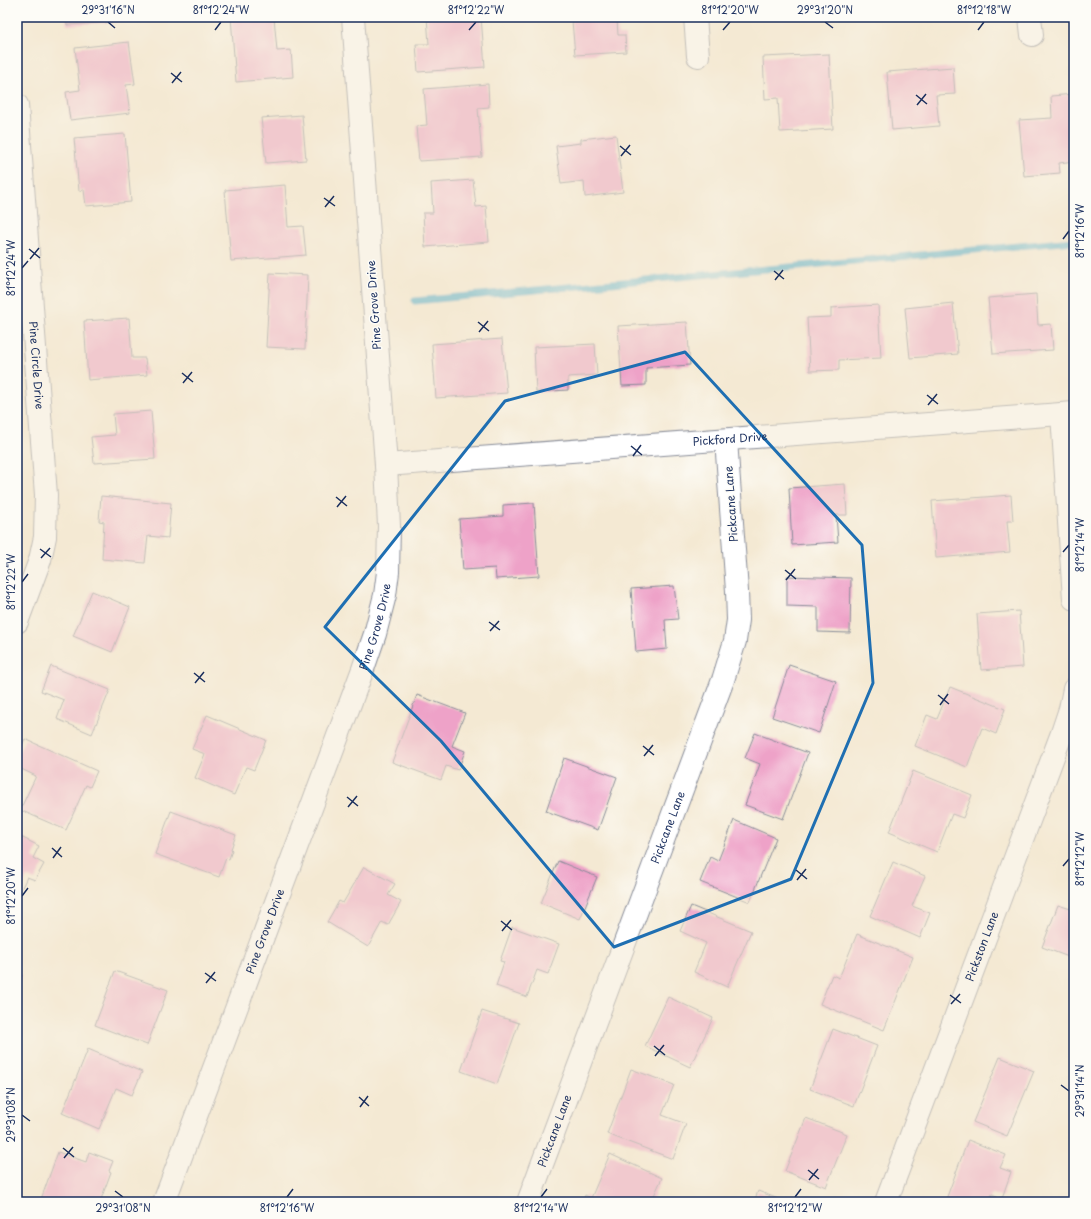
<svg xmlns="http://www.w3.org/2000/svg" width="1091" height="1219" viewBox="0 0 1091 1219" font-family="'Playpen Sans',sans-serif">
  <rect width="100%" height="100%" fill="#fdfcf7"/>
  <filter id="ink" filterUnits="userSpaceOnUse"><feTurbulence type="fractalNoise" baseFrequency=".025" numOctaves="2"/><feDisplacementMap in="SourceGraphic" scale="8" xChannelSelector="R" yChannelSelector="G"/><feConvolveMatrix kernelMatrix="1 2 1 2 8 2 1 2 1" color-interpolation-filters="sRGB"/></filter>
  <filter id="wash" filterUnits="userSpaceOnUse"><feTurbulence type="fractalNoise" baseFrequency=".012" numOctaves="4" result="noise"/><feDisplacementMap in="SourceGraphic" scale="16" xChannelSelector="R" yChannelSelector="G"/><feGaussianBlur stdDeviation="0.9" result="paint"/><feColorMatrix in="noise" values="0 0 0 0 0 0 0 0 0 0 0 0 0 0 0 0 0 1.4 0 .05"/><feComposite in="paint" operator="in"/></filter>
  <g filter="url(#wash)">
    <rect width="100%" height="100%" fill="#f4e9d3"/>
    <g fill="none" stroke-linecap="round" stroke-linejoin="round">
      <path stroke="#4fadcd" stroke-width="7" d="M 415,301 L 1074,241"/>
    </g>
    <g id="blocks">
      <path fill="#eea2c8" d="M 66,17 L 117,17 L 117,22 L 67,25 Z
        M 231,17 L 274,17 L 277,51 L 291,50 L 293,77 L 236,82 Z
        M 427,17 L 481,17 L 485,67 L 418,72 L 416,44 L 429,44 Z
        M 578,17 L 640,17 L 640,18 L 617,20 L 618,35 L 625,35 L 626,52 L 575,55 L 572,21 L 578,20 Z
        M 129,42 L 135,84 L 126,85 L 130,113 L 70,120 L 66,92 L 80,90 L 75,48 Z
        M 829,54 L 833,129 L 780,132 L 778,98 L 765,99 L 763,57 Z
        M 953,67 L 955,94 L 936,95 L 939,126 L 892,130 L 887,72 Z
        M 488,84 L 489,107 L 478,108 L 482,157 L 419,161 L 416,126 L 427,125 L 424,89 Z
        M 1074,94 L 1074,161 L 1059,163 L 1060,173 L 1024,176 L 1019,120 L 1052,118 L 1051,96 Z
        M 302,115 L 306,160 L 266,163 L 261,118 Z
        M 125,134 L 131,202 L 86,206 L 84,190 L 79,191 L 74,138 Z
        M 616,135 L 623,192 L 585,197 L 584,181 L 561,184 L 556,146 L 581,143 L 581,139 Z
        M 473,180 L 476,207 L 486,206 L 489,242 L 425,247 L 423,213 L 433,213 L 431,183 Z
        M 285,185 L 288,227 L 303,226 L 306,255 L 231,261 L 225,190 Z
        M 270,273 L 308,275 L 305,349 L 266,347 Z
        M 1036,294 L 1038,325 L 1051,324 L 1053,350 L 993,354 L 988,298 Z
        M 953,303 L 958,354 L 910,358 L 905,308 Z
        M 878,305 L 881,358 L 839,360 L 839,370 L 810,371 L 807,318 L 831,317 L 831,308 Z
        M 129,318 L 132,358 L 145,358 L 147,375 L 88,380 L 84,321 Z
        M 687,322 L 690,365 L 646,368 L 646,385 L 622,386 L 618,326 Z
        M 502,339 L 507,393 L 436,398 L 432,344 Z
        M 595,344 L 597,375 L 568,377 L 568,390 L 536,392 L 534,347 Z
        M 151,411 L 155,459 L 94,463 L 91,437 L 115,435 L 113,414 Z
        M 845,484 L 847,515 L 836,515 L 838,542 L 792,545 L 789,488 Z
        M 1011,495 L 1013,521 L 1007,521 L 1010,552 L 936,558 L 932,501 Z
        M 101,496 L 171,503 L 168,538 L 148,536 L 145,563 L 102,559 L 104,522 L 99,521 Z
        M 534,503 L 539,576 L 496,579 L 495,568 L 463,570 L 459,519 L 503,516 L 503,505 Z
        M 787,576 L 851,578 L 850,633 L 818,632 L 818,607 L 787,606 Z
        M 674,586 L 678,619 L 665,620 L 667,649 L 636,652 L 631,589 Z
        M 92,591 L 130,607 L 112,652 L 73,636 Z
        M 1019,611 L 1023,667 L 981,670 L 977,614 Z
        M 789,665 L 836,681 L 819,733 L 772,717 Z
        M 51,666 L 110,690 L 92,734 L 57,719 L 64,700 L 41,691 Z
        M 950,687 L 1005,709 L 996,734 L 982,728 L 967,767 L 915,746 L 927,715 L 937,719 Z
        M 417,695 L 465,713 L 452,746 L 465,751 L 458,770 L 446,766 L 441,780 L 392,762 Z
        M 207,715 L 266,740 L 254,770 L 246,767 L 234,795 L 195,778 L 205,754 L 192,749 Z
        M 755,733 L 808,753 L 783,819 L 745,805 L 760,764 L 745,758 Z
        M 25,739 L 97,771 L 90,787 L 86,785 L 66,830 L 20,810 L 36,776 L 17,767 L 17,756 Z
        M 564,758 L 617,777 L 598,830 L 546,811 Z
        M 913,771 L 972,795 L 963,818 L 952,814 L 937,852 L 889,832 Z
        M 171,811 L 236,835 L 231,849 L 232,850 L 229,859 L 226,858 L 219,877 L 155,854 Z
        M 734,820 L 776,838 L 750,902 L 700,882 L 710,857 L 718,861 Z
        M 17,835 L 39,846 L 33,858 L 44,864 L 35,880 L 27,877 L 17,898 Z
        M 558,861 L 597,877 L 580,919 L 541,903 Z
        M 893,862 L 925,876 L 912,906 L 930,913 L 920,938 L 870,916 Z
        M 364,867 L 395,884 L 388,895 L 401,902 L 388,925 L 382,922 L 368,947 L 327,922 L 339,901 L 343,903 Z
        M 1058,905 L 1074,910 L 1074,959 L 1042,947 Z
        M 691,906 L 751,931 L 727,987 L 694,972 L 706,943 L 680,931 Z
        M 512,927 L 559,944 L 548,974 L 537,970 L 527,997 L 496,986 L 504,962 L 500,961 Z
        M 857,934 L 913,957 L 884,1030 L 820,1004 L 832,975 L 839,978 Z
        M 115,971 L 168,990 L 147,1045 L 95,1025 Z
        M 17,973 L 22,975 L 17,987 Z
        M 668,997 L 713,1018 L 690,1067 L 645,1046 Z
        M 482,1011 L 519,1023 L 497,1084 L 461,1071 Z
        M 833,1029 L 877,1046 L 854,1106 L 810,1089 Z
        M 88,1049 L 142,1072 L 132,1095 L 116,1088 L 99,1129 L 62,1113 Z
        M 1000,1057 L 1034,1071 L 1007,1136 L 973,1122 Z
        M 631,1069 L 674,1085 L 662,1115 L 686,1124 L 673,1159 L 607,1134 Z
        M 806,1118 L 847,1134 L 826,1187 L 785,1171 Z
        M 968,1140 L 1006,1155 L 1000,1168 L 1011,1172 L 1002,1198 L 992,1194 L 988,1202 L 945,1202 Z
        M 58,1152 L 86,1162 L 89,1152 L 113,1161 L 109,1171 L 111,1172 L 100,1202 L 40,1202 Z
        M 610,1154 L 662,1178 L 651,1202 L 582,1202 L 585,1195 L 591,1198 Z
        M 758,1191 L 786,1202 L 754,1202 Z"/>
    </g>
  </g>
  <g filter="url(#ink)">
    <use href="#blocks" fill-opacity="0" stroke="#888c98" stroke-width="1"/>
    <g fill="none" stroke-linecap="round" stroke-linejoin="round">
      <defs>
        <g id="minor">
          <path d="M 695,17 L 698,56"/>
          <path d="M 1030,17 L 1032,35"/>
          <path id="s1" d="M 17,105 L 46,495 L 45,537 L 40,560 L 17,622"/>
          <path d="M 1062,414 L 1074,599"/>
          <path id="s2" d="M 386,465 L 1074,413"/>
          <path id="s3" d="M 164,1202 L 363,669 L 375,634 L 385,595 L 388,572 L 389,526 L 386,465 L 353,17"/>
          <path id="s4" d="M 528,1202 L 723,680 L 735,641 L 738,620 L 737,591 L 726,440"/>
          <path id="s5" d="M 886,1202 L 1062,733 L 1070,709 L 1074,689"/>
        </g>
      </defs>
      <use href="#minor" stroke="#888c98" stroke-width="24"/>
      <use href="#minor" stroke="#fff" stroke-width="22"/>
    </g>
  </g>
  <path d="M0 0H1091V1219H0ZM 685,352 L 862,545 L 873,683 L 791,879 L 614,947 L 441,741 L 325,627 L 505,401 Z" fill="#f4e9d3" fill-opacity=".55" fill-rule="evenodd"/>
  <path fill="none" stroke="#1f6fb2" stroke-width="3" stroke-linejoin="round" d="M 685,352 L 862,545 L 873,683 L 791,879 L 614,947 L 441,741 L 325,627 L 505,401 Z"/>
  <path fill="none" stroke="#1b2f5e" stroke-width="1.5" d="M 108,22 L 115,28M 825,22 L 833,28M 215,30 L 221,22M 469,30 L 476,22M 723,30 L 730,22M 978,30 L 984,22M 171,73 L 182,82M 172,83 L 181,72M 916,95 L 927,104M 917,105 L 926,94M 620,146 L 631,155M 621,156 L 630,145M 324,198 L 335,206M 325,207 L 334,196M 1063,239 L 1069,231M 29,249 L 40,258M 30,259 L 39,248M 22,268 L 28,261M 774,271 L 784,279M 775,280 L 783,270M 478,322 L 489,331M 479,332 L 488,321M 182,373 L 193,382M 183,383 L 192,372M 927,395 L 938,404M 928,405 L 937,394M 631,446 L 642,455M 633,456 L 641,445M 336,497 L 347,506M 337,507 L 346,496M 40,549 L 51,557M 1063,552 L 1069,545M 41,558 L 50,548M 785,570 L 796,579M 786,580 L 795,569M 22,582 L 28,574M 489,622 L 500,630M 490,631 L 499,621M 194,673 L 205,682M 195,683 L 204,672M 938,695 L 949,704M 940,705 L 948,694M 643,746 L 654,755M 644,756 L 653,745M 347,797 L 358,806M 348,807 L 357,796M 52,848 L 62,857M 53,858 L 61,847M 1063,866 L 1069,859M 796,870 L 807,879M 797,880 L 806,869M 22,896 L 28,888M 501,921 L 512,930M 502,931 L 511,920M 205,973 L 216,981M 206,983 L 215,972M 950,995 L 961,1003M 951,1004 L 960,994M 654,1046 L 665,1055M 655,1056 L 664,1045M 1061,1085 L 1069,1091M 359,1097 L 369,1106M 360,1107 L 368,1096M 22,1115 L 30,1121M 63,1148 L 74,1157M 64,1158 L 73,1147M 808,1170 L 819,1179M 809,1180 L 818,1169M 115,1191 L 123,1197M 287,1197 L 293,1189M 541,1197 L 547,1189M 795,1197 L 801,1189"/>
  <g text-anchor="middle" stroke-width="3" stroke-linejoin="round" paint-order="stroke">
    <g font-size="11" fill="#1b2f5e" stroke="#fdfcf7">
      <text transform="translate(374 305) rotate(-94)" y="4">Pine Grove Drive</text>
      <text dy="4" stroke="none"><textPath href="#s1" startOffset="261">Pine Circle Drive</textPath></text>
      <text dy="4" stroke="none"><textPath href="#s2" startOffset="345">Pickford Drive</textPath></text>
      <text transform="translate(731 504) rotate(-94)" y="4">Pickcane Lane</text>
      <text dy="4" stroke="none"><textPath href="#s3" startOffset="613">Pine Grove Drive</textPath></text>
      <text dy="4" stroke="none"><textPath href="#s4" startOffset="400">Pickcane Lane</textPath></text>
      <text dy="4" stroke="none"><textPath href="#s3" startOffset="289">Pine Grove Drive</textPath></text>
      <text dy="4" stroke="none"><textPath href="#s5" startOffset="273">Pickston Lane</textPath></text>
      <text dy="4" stroke="none"><textPath href="#s4" startOffset="76">Pickcane Lane</textPath></text>
    </g>
  </g>
  <rect width="1091" height="1219" fill="none" stroke="#fdfcf7" stroke-width="44"/>
  <rect x="22" y="22" width="1047" height="1175" fill="none" stroke="#1b2f5e" stroke-width="1.5"/>
  <g font-size="10" text-anchor="middle" fill="#1b2f5e">
    <text x="108" y="14">29°31'16"N</text>
    <text x="221" y="14">81°12'24"W</text>
    <text x="476" y="14">81°12'22"W</text>
    <text x="730" y="14">81°12'20"W</text>
    <text x="825" y="14">29°31'20"N</text>
    <text x="984" y="14">81°12'18"W</text>
    <text transform="translate(1080 231) rotate(-90)" y="4">81°12'16"W</text>
    <text transform="translate(11 268) rotate(-90)" y="4">81°12'24"W</text>
    <text transform="translate(1080 545) rotate(-90)" y="4">81°12'14"W</text>
    <text transform="translate(11 582) rotate(-90)" y="4">81°12'22"W</text>
    <text transform="translate(1080 859) rotate(-90)" y="4">81°12'12"W</text>
    <text transform="translate(11 896) rotate(-90)" y="4">81°12'20"W</text>
    <text transform="translate(1080 1091) rotate(-90)" y="4">29°31'14"N</text>
    <text transform="translate(11 1115) rotate(-90)" y="4">29°31'08"N</text>
    <text x="123" y="1212">29°31'08"N</text>
    <text x="287" y="1212">81°12'16"W</text>
    <text x="541" y="1212">81°12'14"W</text>
    <text x="795" y="1212">81°12'12"W</text>
  </g>
</svg>
